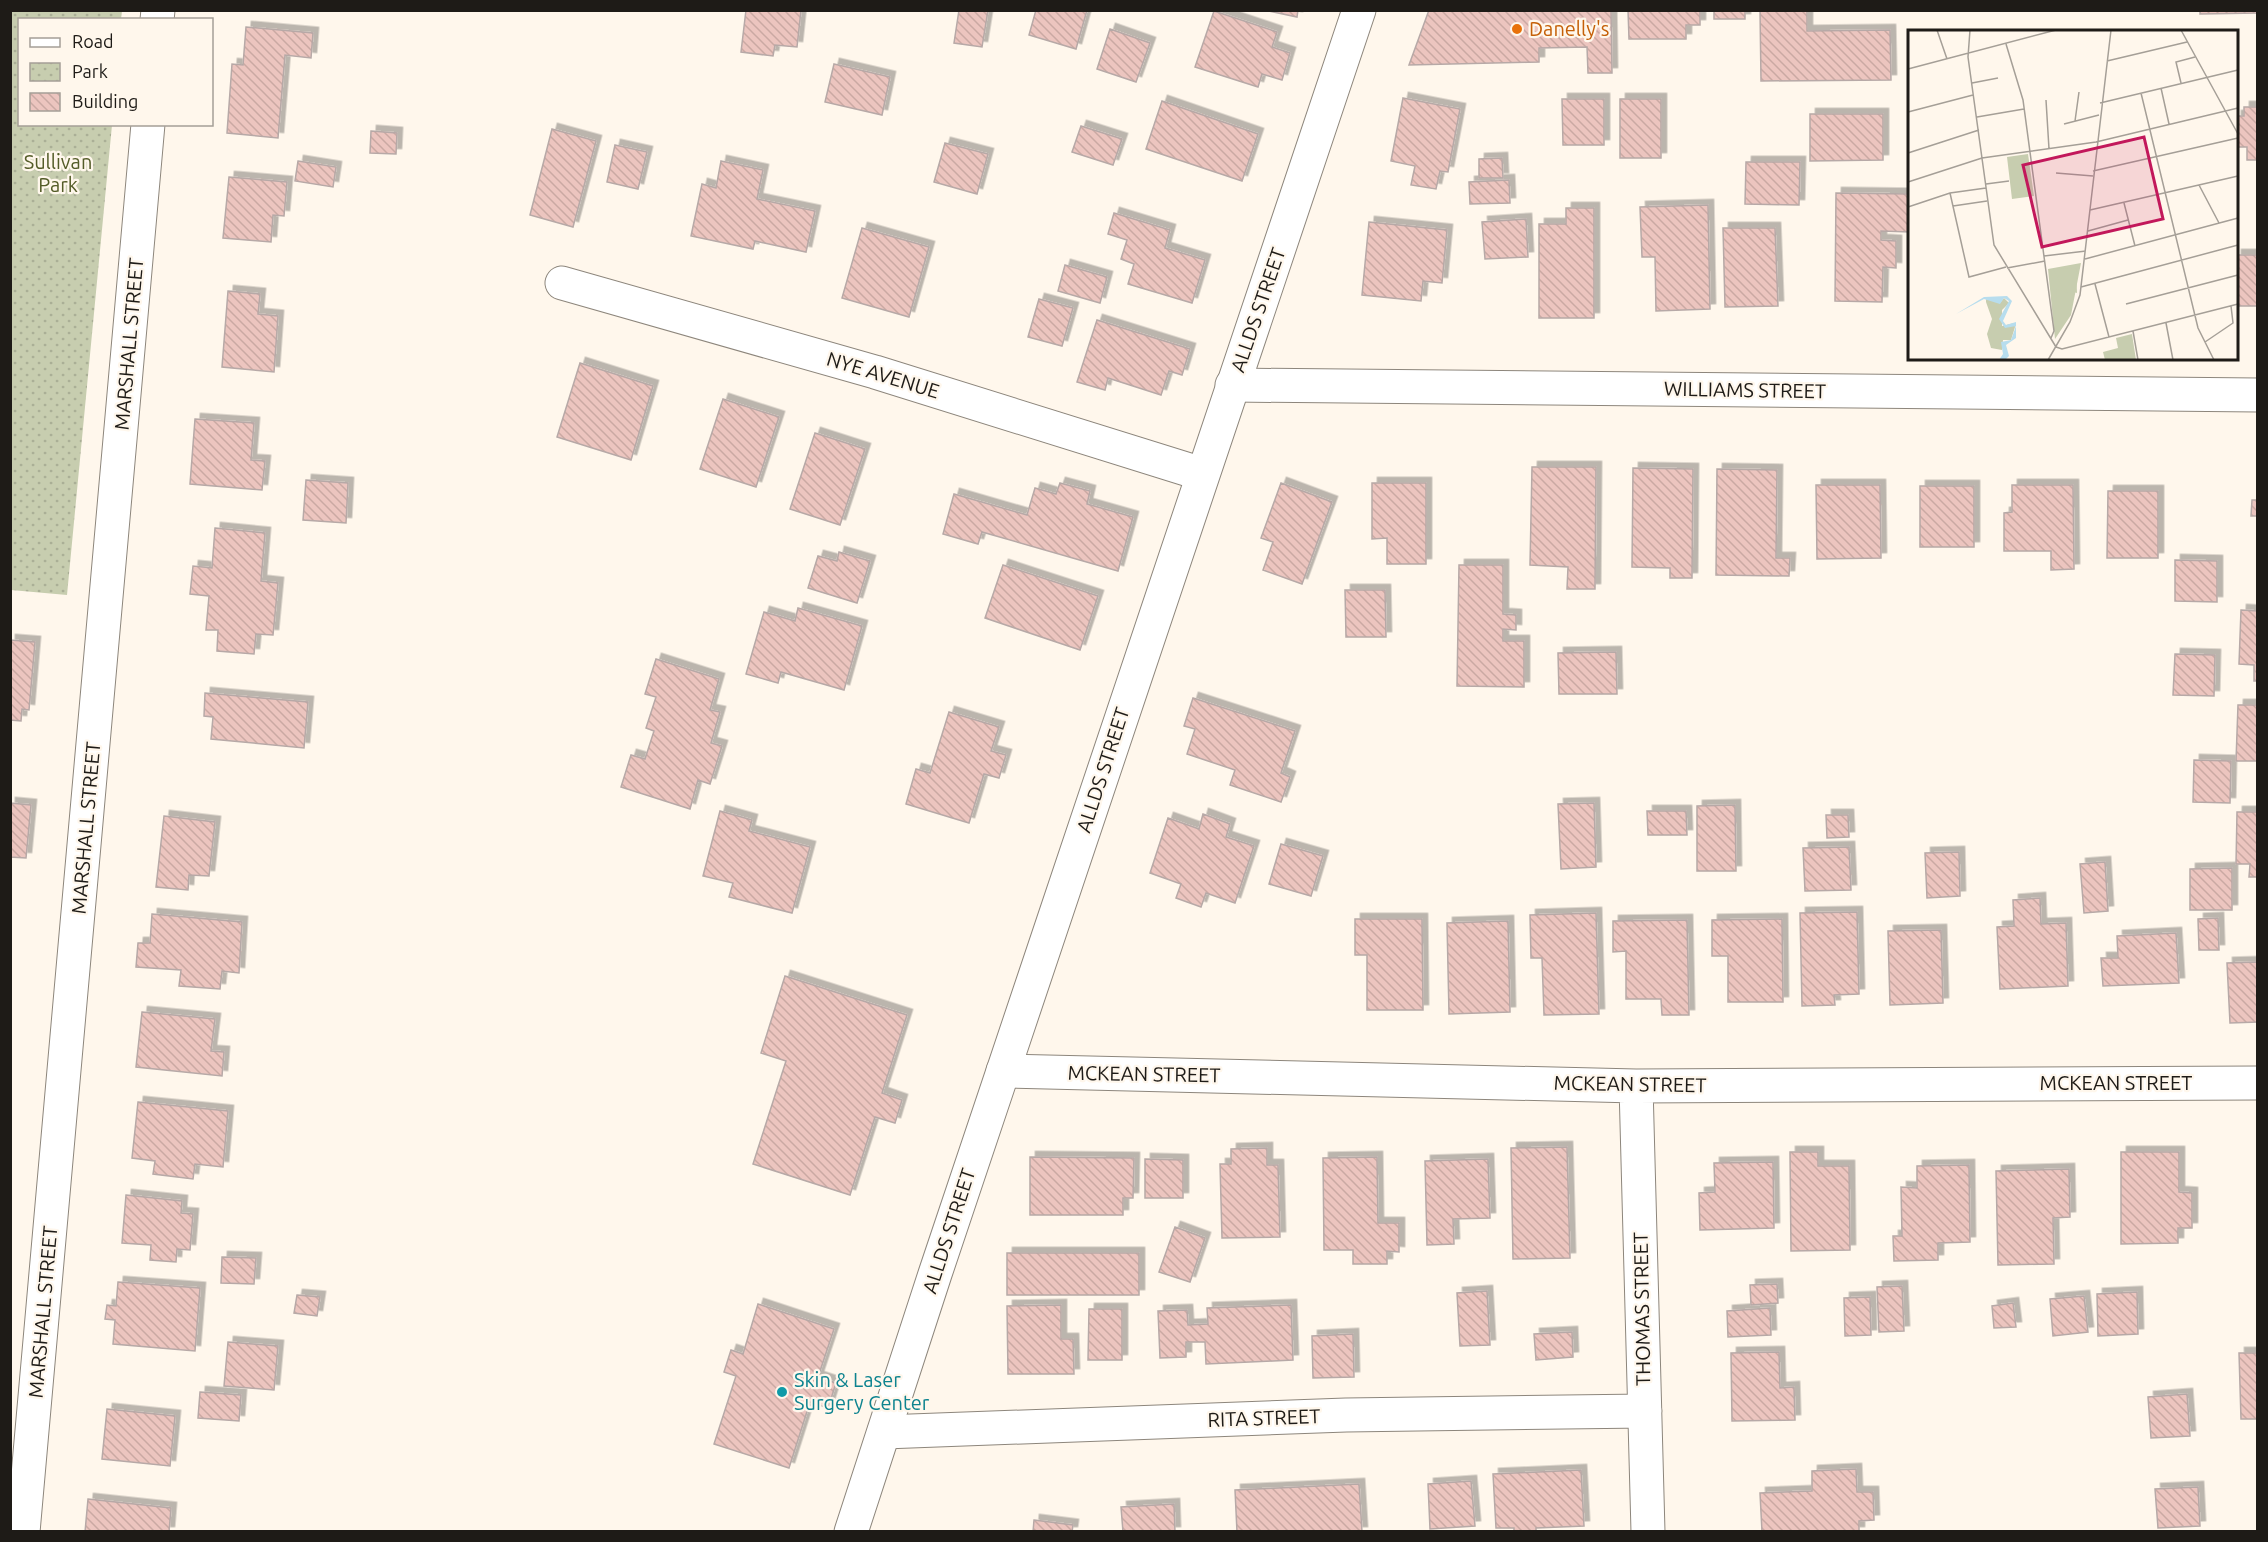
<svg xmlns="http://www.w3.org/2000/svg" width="2268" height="1542" viewBox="0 0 2268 1542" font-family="Ubuntu,sans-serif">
  <defs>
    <pattern id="park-dots" width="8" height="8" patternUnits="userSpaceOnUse" patternTransform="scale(1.5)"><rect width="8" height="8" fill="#c7cdaf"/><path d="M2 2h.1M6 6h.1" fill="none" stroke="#aaaf96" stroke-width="1.8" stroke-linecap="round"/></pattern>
    <pattern id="building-back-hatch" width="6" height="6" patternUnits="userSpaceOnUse" patternTransform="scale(1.5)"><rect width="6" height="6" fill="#ecc5bf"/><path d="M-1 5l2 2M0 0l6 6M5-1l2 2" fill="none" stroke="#caa9a3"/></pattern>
    <filter id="shadow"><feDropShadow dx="5.5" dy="-5.5" stdDeviation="0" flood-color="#0004"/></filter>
  </defs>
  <rect width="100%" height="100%" fill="#fff7ec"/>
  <path fill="url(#park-dots)" d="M 10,11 L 122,11 L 121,19 L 20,20 L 20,124 L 112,125 L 67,595 L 11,590 Z"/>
  <path fill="url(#building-back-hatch)" stroke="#b7a9a7" stroke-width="1.5" filter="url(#shadow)" d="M 746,10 L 801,10 L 797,47 L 775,45 L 773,56 L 741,52 Z
    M 959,10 L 988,10 L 982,47 L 954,43 Z
    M 1036,10 L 1087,10 L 1076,49 L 1029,35 Z
    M 1264,10 L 1298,10 L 1297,17 Z
    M 1429,10 L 1611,10 L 1612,73 L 1588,73 L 1587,47 L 1539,48 L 1539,62 L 1409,65 Z
    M 1628,10 L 1700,10 L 1700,25 L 1686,25 L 1686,39 L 1629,39 Z
    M 1714,10 L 1745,10 L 1745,19 L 1714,19 Z
    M 1760,10 L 1807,10 L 1807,31 L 1890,30 L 1891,80 L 1761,81 Z
    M 2200,10 L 2258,10 L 2258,13 L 2200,14 Z
    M 1214,11 L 1277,32 L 1272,47 L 1290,53 L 1282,80 L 1262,74 L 1258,87 L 1195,67 Z
    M 246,27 L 313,33 L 311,58 L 285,55 L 278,138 L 227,133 L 232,64 L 243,65 Z
    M 1110,29 L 1150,43 L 1136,82 L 1097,69 Z
    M 834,64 L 890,77 L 882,115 L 825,102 Z
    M 1403,98 L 1460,109 L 1448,172 L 1440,171 L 1436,189 L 1411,185 L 1415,166 L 1391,161 Z
    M 1562,99 L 1604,99 L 1604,145 L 1563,145 Z
    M 1620,99 L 1661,99 L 1661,158 L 1620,158 Z
    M 1162,101 L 1258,134 L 1242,181 L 1146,149 Z
    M 2244,107 L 2258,107 L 2258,160 L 2247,160 L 2247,147 L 2236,147 L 2236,116 L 2244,116 Z
    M 1810,114 L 1883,114 L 1883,160 L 1810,161 Z
    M 1081,126 L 1122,139 L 1113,165 L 1072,152 Z
    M 552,129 L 596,141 L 573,227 L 530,215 Z
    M 371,131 L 397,133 L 396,154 L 370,153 Z
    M 945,143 L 988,154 L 977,194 L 934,182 Z
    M 615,145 L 647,152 L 638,189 L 607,182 Z
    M 1502,158 L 1503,178 L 1479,178 L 1479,159 Z
    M 298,161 L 336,167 L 333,187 L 295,181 Z
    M 721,161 L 763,170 L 757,199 L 815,211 L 806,252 L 755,241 L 753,249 L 691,236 L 702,184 L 716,188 Z
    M 1746,162 L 1800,162 L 1799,205 L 1745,204 Z
    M 229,177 L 287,182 L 284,216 L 273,215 L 271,242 L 223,238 Z
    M 1509,180 L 1510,203 L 1470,204 L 1469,182 Z
    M 1836,193 L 1910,194 L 1910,232 L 1881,231 L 1881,240 L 1896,241 L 1896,268 L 1883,267 L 1882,302 L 1835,301 Z
    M 1708,205 L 1710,309 L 1656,311 L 1655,257 L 1642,257 L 1640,207 Z
    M 1566,208 L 1594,208 L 1594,318 L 1539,318 L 1539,224 L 1566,224 Z
    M 1114,213 L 1170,230 L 1165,248 L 1205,260 L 1192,303 L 1128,284 L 1134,264 L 1121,259 L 1127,240 L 1108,234 Z
    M 1526,219 L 1528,257 L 1485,259 L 1482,222 Z
    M 1369,222 L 1447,230 L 1442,283 L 1423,281 L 1421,301 L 1362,295 Z
    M 862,228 L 929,247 L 909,317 L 842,298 Z
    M 1723,228 L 1775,228 L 1778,306 L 1725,307 Z
    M 2236,255 L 2258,255 L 2258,306 L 2236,306 Z
    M 1065,265 L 1107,277 L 1100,303 L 1058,291 Z
    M 228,291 L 260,294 L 258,314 L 278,316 L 274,372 L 222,367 Z
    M 1039,299 L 1073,308 L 1062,346 L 1028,337 Z
    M 1097,320 L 1190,349 L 1182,375 L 1169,371 L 1161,395 L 1108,378 L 1105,390 L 1077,382 Z
    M 580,363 L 653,386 L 631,460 L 557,437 Z
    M 723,399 L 779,417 L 756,487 L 700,469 Z
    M 195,419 L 254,423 L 251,460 L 265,461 L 262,490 L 190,484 Z
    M 815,433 L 865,449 L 840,525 L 790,509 Z
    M 1532,467 L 1596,467 L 1595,589 L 1567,589 L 1568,567 L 1530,565 Z
    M 1633,468 L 1693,469 L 1692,578 L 1670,578 L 1670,568 L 1632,567 Z
    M 1717,469 L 1777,470 L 1776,558 L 1790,558 L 1789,576 L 1716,575 Z
    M 306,480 L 348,483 L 346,523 L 303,520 Z
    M 1060,483 L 1090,491 L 1087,504 L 1133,517 L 1118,571 L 982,532 L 978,544 L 943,534 L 954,494 L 1027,515 L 1035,488 L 1056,494 Z
    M 1281,483 L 1332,502 L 1302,584 L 1263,570 L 1273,542 L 1261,538 Z
    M 1372,483 L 1426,483 L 1426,564 L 1387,564 L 1387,538 L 1372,539 Z
    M 1816,485 L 1880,485 L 1881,558 L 1817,559 Z
    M 2012,485 L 2073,485 L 2074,569 L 2051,570 L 2051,551 L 2004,551 L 2004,513 L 2012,512 Z
    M 1920,486 L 1974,486 L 1974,547 L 1920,547 Z
    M 2108,491 L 2158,491 L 2158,558 L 2107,558 Z
    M 2252,500 L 2258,500 L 2258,516 L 2251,516 Z
    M 215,528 L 265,533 L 261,581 L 278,583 L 273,635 L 256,634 L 254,654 L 217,651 L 218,630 L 206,630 L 209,596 L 190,594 L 193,566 L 212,568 Z
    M 839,552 L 870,561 L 857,603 L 808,588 L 818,556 L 837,561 Z
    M 2175,560 L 2217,561 L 2217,602 L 2175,601 Z
    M 1003,565 L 1098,596 L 1080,650 L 985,618 Z
    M 1459,565 L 1503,565 L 1503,614 L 1516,615 L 1516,630 L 1503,629 L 1503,641 L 1524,641 L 1524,687 L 1457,686 Z
    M 1345,590 L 1385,590 L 1386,637 L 1346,637 Z
    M 798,608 L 862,626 L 844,690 L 781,672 L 778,683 L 746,674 L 764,612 L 795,621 Z
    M 2241,610 L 2258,611 L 2258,681 L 2254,681 L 2254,665 L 2239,664 Z
    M 10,640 L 35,642 L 29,710 L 22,709 L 21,721 L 10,720 Z
    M 1616,652 L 1617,694 L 1559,694 L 1558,653 Z
    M 2175,654 L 2215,655 L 2214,696 L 2173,695 Z
    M 656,659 L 719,679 L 710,710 L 720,712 L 711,743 L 722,746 L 710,784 L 698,780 L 690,809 L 621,787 L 631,755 L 645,759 L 654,731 L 646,728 L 656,697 L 645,694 Z
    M 205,693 L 308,702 L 304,748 L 211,739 L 213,717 L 204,716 Z
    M 1193,698 L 1295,731 L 1281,773 L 1290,777 L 1281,802 L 1230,785 L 1235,770 L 1187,754 L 1195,729 L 1184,726 Z
    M 2238,705 L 2258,705 L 2258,761 L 2236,761 Z
    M 949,712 L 999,727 L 991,751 L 1006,755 L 999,778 L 984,774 L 969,823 L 906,804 L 916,769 L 930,773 Z
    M 2194,760 L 2231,761 L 2230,803 L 2193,802 Z
    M 10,803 L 31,805 L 26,858 L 10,857 Z
    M 1594,803 L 1596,867 L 1561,869 L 1558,804 Z
    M 1735,805 L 1736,871 L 1697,871 L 1697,806 Z
    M 720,811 L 752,820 L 749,831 L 810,847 L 792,913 L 729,897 L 733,883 L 703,876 Z
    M 1647,811 L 1686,811 L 1687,835 L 1648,835 Z
    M 2237,812 L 2258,812 L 2258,877 L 2249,877 L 2250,864 L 2236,864 Z
    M 1203,814 L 1230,824 L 1226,837 L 1254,846 L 1235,903 L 1206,893 L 1201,907 L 1176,898 L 1181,884 L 1150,873 L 1168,818 L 1199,829 Z
    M 1826,815 L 1848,815 L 1849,837 L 1827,838 Z
    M 164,816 L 215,822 L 209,876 L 189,875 L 188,890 L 156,887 Z
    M 1281,844 L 1323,856 L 1311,896 L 1269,884 Z
    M 1849,847 L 1851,890 L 1805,891 L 1803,848 Z
    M 1959,852 L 1960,896 L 1927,898 L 1925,853 Z
    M 2105,862 L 2108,911 L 2084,913 L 2080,864 Z
    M 2232,868 L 2232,910 L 2190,910 L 2190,869 Z
    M 2040,898 L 2041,924 L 2066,923 L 2068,986 L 2000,989 L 1997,927 L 2014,926 L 2013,900 Z
    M 1857,912 L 1859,994 L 1834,995 L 1835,1005 L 1802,1006 L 1800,913 Z
    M 1596,913 L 1599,1014 L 1544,1015 L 1542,958 L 1531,958 L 1530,915 Z
    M 152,914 L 242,922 L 239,973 L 222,971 L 220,989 L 179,986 L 181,970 L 136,967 L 138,943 L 150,943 Z
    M 2218,918 L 2219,950 L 2199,950 L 2198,919 Z
    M 1355,919 L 1422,919 L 1423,1010 L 1367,1010 L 1367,955 L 1355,955 Z
    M 1782,919 L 1783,1002 L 1728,1002 L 1728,956 L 1712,956 L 1712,920 Z
    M 1687,920 L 1689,1015 L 1662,1015 L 1661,999 L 1626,999 L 1626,951 L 1613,952 L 1613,921 Z
    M 1508,921 L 1510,1012 L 1449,1014 L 1447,923 Z
    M 1941,930 L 1943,1003 L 1890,1005 L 1888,931 Z
    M 2176,933 L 2179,983 L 2103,986 L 2101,958 L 2118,958 L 2117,936 Z
    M 2258,962 L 2258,1022 L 2230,1023 L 2227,963 Z
    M 785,976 L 907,1015 L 882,1093 L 902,1100 L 895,1123 L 875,1117 L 850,1195 L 753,1164 L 786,1061 L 761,1053 Z
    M 142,1012 L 215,1019 L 211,1051 L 224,1052 L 222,1076 L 136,1067 Z
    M 138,1102 L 228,1111 L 223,1167 L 195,1164 L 193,1179 L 153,1174 L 155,1161 L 132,1158 Z
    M 1567,1147 L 1570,1258 L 1513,1259 L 1511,1148 Z
    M 1267,1148 L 1267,1165 L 1278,1165 L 1280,1237 L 1222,1238 L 1220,1164 L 1231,1164 L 1231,1149 Z
    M 1790,1152 L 1818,1152 L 1818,1166 L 1849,1166 L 1850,1250 L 1791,1251 Z
    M 2121,1152 L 2179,1152 L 2179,1192 L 2192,1193 L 2192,1228 L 2178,1228 L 2178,1243 L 2121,1244 Z
    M 1030,1157 L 1134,1158 L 1133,1198 L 1123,1198 L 1123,1215 L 1030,1215 Z
    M 1377,1157 L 1378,1223 L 1399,1223 L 1399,1252 L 1387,1251 L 1387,1264 L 1353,1264 L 1353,1250 L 1324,1250 L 1323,1158 Z
    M 1145,1159 L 1183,1160 L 1183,1198 L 1145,1198 Z
    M 1488,1159 L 1490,1218 L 1453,1219 L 1454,1244 L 1427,1245 L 1425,1161 Z
    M 1773,1162 L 1774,1228 L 1700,1230 L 1699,1193 L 1715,1192 L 1714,1163 Z
    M 1969,1165 L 1970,1242 L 1938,1243 L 1938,1260 L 1894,1261 L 1893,1236 L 1902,1236 L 1901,1187 L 1917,1188 L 1917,1166 Z
    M 2069,1169 L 2070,1217 L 2053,1218 L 2054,1264 L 1998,1265 L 1996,1171 Z
    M 126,1195 L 182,1201 L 181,1213 L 193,1214 L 190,1250 L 177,1249 L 176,1262 L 150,1260 L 151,1245 L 122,1243 Z
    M 1175,1227 L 1205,1238 L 1190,1282 L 1159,1272 Z
    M 1007,1253 L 1139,1253 L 1139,1295 L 1007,1295 Z
    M 222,1257 L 256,1258 L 254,1284 L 221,1283 Z
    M 118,1282 L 200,1288 L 195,1351 L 113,1344 L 115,1320 L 105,1319 L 107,1305 L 116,1306 Z
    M 1777,1284 L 1778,1303 L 1751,1305 L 1750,1285 Z
    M 1902,1286 L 1904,1331 L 1879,1332 L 1877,1287 Z
    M 1487,1291 L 1490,1345 L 1460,1346 L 1457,1293 Z
    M 2137,1292 L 2138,1334 L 2098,1336 L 2097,1294 Z
    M 297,1295 L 320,1297 L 317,1316 L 294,1313 Z
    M 2084,1296 L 2088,1332 L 2053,1336 L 2050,1299 Z
    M 1870,1297 L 1871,1335 L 1845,1336 L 1844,1298 Z
    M 2013,1303 L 2016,1327 L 1994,1328 L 1992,1306 Z
    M 758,1304 L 834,1329 L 818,1377 L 836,1383 L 828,1408 L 810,1402 L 789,1468 L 714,1444 L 736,1376 L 724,1372 L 731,1350 L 743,1354 Z
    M 1061,1305 L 1061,1339 L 1073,1339 L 1074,1374 L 1008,1374 L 1007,1306 Z
    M 1291,1305 L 1293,1360 L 1206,1364 L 1205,1342 L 1186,1342 L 1186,1357 L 1160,1358 L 1158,1311 L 1187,1310 L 1188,1325 L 1208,1324 L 1207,1308 Z
    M 1770,1308 L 1771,1335 L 1728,1337 L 1727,1311 Z
    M 1089,1309 L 1122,1309 L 1122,1360 L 1088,1360 Z
    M 1572,1332 L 1573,1357 L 1536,1360 L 1534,1334 Z
    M 1353,1334 L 1354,1377 L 1313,1378 L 1312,1336 Z
    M 228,1342 L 278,1346 L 274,1390 L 224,1386 Z
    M 1779,1352 L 1780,1388 L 1794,1387 L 1795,1420 L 1732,1421 L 1731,1353 Z
    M 2239,1353 L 2258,1353 L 2258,1419 L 2241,1419 Z
    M 200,1392 L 241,1395 L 239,1421 L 198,1418 Z
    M 2187,1394 L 2190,1436 L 2151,1438 L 2148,1397 Z
    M 107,1409 L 175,1416 L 170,1466 L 102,1459 Z
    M 1856,1469 L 1857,1492 L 1873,1492 L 1874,1520 L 1859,1521 L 1859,1532 L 1762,1532 L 1760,1493 L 1812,1491 L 1812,1471 Z
    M 1581,1470 L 1584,1526 L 1536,1528 L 1536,1532 L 1514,1532 L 1514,1528 L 1496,1528 L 1493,1474 Z
    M 1471,1481 L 1475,1526 L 1430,1529 L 1428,1484 Z
    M 1359,1484 L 1362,1532 L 1237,1532 L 1235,1490 Z
    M 2198,1487 L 2200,1526 L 2158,1528 L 2155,1489 Z
    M 88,1499 L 171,1508 L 169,1532 L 85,1532 Z
    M 1174,1504 L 1175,1532 L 1123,1532 L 1121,1507 Z
    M 1034,1520 L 1073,1525 L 1072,1532 L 1033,1532 Z"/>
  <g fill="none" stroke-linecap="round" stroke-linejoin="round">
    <defs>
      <path id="street" d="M 157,20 L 158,10
        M 562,283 L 875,372 L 1202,474
        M 1232,385 L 2258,395
        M 1003,1071 L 1636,1086 L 2258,1083
        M 1636,1086 L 1648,1532
        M 884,1432 L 1346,1415 L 1645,1411
        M 23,1532 L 148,124"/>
      <path id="secondary" d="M 851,1532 L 935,1274 L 1359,10"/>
    </defs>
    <use href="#street" stroke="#8d867c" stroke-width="35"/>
    <use href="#secondary" stroke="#8d867c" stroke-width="35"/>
    <use href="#street" stroke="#fff" stroke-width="33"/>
    <use href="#secondary" stroke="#fff" stroke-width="33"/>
  </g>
  <circle fill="#e8710a" stroke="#fff7ec" stroke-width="2" cx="1517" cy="29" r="6"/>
  <circle fill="#0f9aa8" stroke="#fff7ec" stroke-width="2" cx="782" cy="1392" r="6"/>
  <g text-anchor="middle" stroke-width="4.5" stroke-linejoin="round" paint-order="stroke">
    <g font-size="20" fill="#c56008" stroke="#fff7ec" text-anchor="start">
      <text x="1529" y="36">Danelly's</text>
    </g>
    <g font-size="20" fill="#545c28" stroke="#fff7ec">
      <text x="58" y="169">Sullivan<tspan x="58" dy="23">Park</tspan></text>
    </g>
    <g font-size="20" fill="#1e1b17" stroke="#fff7ec">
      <text transform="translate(1258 310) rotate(-71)" y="7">ALLDS STREET</text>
      <text transform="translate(129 344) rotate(-85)" y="7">MARSHALL STREET</text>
      <text transform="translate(883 375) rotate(17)" y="7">NYE AVENUE</text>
      <text transform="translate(1745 390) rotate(1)" y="7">WILLIAMS STREET</text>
      <text transform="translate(1103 770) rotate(-72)" y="7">ALLDS STREET</text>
      <text transform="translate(86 828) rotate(-85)" y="7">MARSHALL STREET</text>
      <text transform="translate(1144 1074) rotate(1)" y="7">MCKEAN STREET</text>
      <text x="2116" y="1090">MCKEAN STREET</text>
      <text transform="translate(1630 1084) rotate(1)" y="7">MCKEAN STREET</text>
      <text transform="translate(949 1231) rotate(-72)" y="7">ALLDS STREET</text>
      <text transform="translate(1642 1309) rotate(-91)" y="7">THOMAS STREET</text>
      <text transform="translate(43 1312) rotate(-85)" y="7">MARSHALL STREET</text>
      <text transform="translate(1264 1418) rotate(-2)" y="7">RITA STREET</text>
    </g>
    <g font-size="20" fill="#0d838f" stroke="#fff7ec" text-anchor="start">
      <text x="794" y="1387">Skin &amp; Laser<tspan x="794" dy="23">Surgery Center</tspan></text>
    </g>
  </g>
  <g transform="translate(1908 30)">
    <rect width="330" height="330" fill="#fff7ec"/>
    <path d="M 96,268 L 101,273 L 94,280 L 94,296 L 106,293 L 107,297 L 103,310 L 95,310 L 94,320 L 83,318 L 79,304 L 84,289 L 78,272 L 78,269 L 92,273 Z" fill="#c7cdaf"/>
    <path d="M 120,124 L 126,166 L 104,169 L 99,127 ZM 173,233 L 163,285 L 147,309 L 140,239 ZM 224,304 L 228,330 L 197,330 L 195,322 L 210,318 L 208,308 Z" fill="#c7cdaf"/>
    <path d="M 168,238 L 169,263 L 155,259 L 145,239 ZM 148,259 L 166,265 L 160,283 L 149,273 Z" fill="#c7cdaf"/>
    <path d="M 76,267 L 99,266 L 104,271 L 95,291 L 98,295 L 108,292 L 108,308 L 98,315 L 101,326 L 97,330 L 91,330 L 95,324 L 93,312 L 103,310 L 108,296 L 97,298 L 91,289 L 101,271 L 96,268 L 92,274 L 76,269 L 48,284 Z" fill="#b7ddee"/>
    <path fill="none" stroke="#a59f97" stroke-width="1.5" d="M 29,0 L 39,29M 62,0 L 60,27 L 86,215 L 148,317M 273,0 L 330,104M 98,14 L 115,70 L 146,301 L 143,308M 199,31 L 279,12M 0,39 L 148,0M 64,53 L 90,48M 273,53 L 268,32 L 287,27M 253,58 L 261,94M 233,63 L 290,298 L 306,330M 138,70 L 141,119M 192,73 L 330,40M 0,82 L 65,65M 69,87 L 116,79M 167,91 L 171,62M 156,94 L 191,85M 0,123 L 71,100M 185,141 L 330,108M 148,143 L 185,146M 0,152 L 74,128 L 188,112 L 330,78M 78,154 L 101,151M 291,155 L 311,193M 42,163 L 61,247 L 98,237M 216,173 L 227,216M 45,176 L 79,171M 0,177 L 42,163 L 78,158M 182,180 L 330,146M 180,201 L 220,190M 136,226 L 178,221M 177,229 L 330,188M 99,238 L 137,231M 187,254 L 201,307M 173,257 L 330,215M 218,274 L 330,245M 258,293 L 265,330M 225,301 L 230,330M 297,312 L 325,293 L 323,276M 148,317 L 154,319 L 330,274M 140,330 L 162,292 L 172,265 L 203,0"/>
    <path fill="#c2185b" fill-opacity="0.15" stroke="#c2185b" stroke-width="3" d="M 236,107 L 255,189 L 134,217 L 115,135 Z"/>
    <rect width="330" height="330" fill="none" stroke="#1e1b17" stroke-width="3"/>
  </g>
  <rect width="2268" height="1542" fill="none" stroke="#1e1b17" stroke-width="24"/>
  <rect x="18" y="18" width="195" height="108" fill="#fff7ec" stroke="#a59f97" stroke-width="1.5"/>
  <rect x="30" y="38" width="30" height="9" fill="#ffffff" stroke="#a59f97" stroke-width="1.5"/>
  <text x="72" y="48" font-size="18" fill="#1e1b17">Road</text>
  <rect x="30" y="63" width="30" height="18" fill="url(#park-dots)" stroke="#a59f97" stroke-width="1.5"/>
  <text x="72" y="78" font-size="18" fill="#1e1b17">Park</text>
  <rect x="30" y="93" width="30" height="18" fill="url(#building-back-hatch)" stroke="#a59f97" stroke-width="1.5"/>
  <text x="72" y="108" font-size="18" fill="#1e1b17">Building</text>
</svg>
